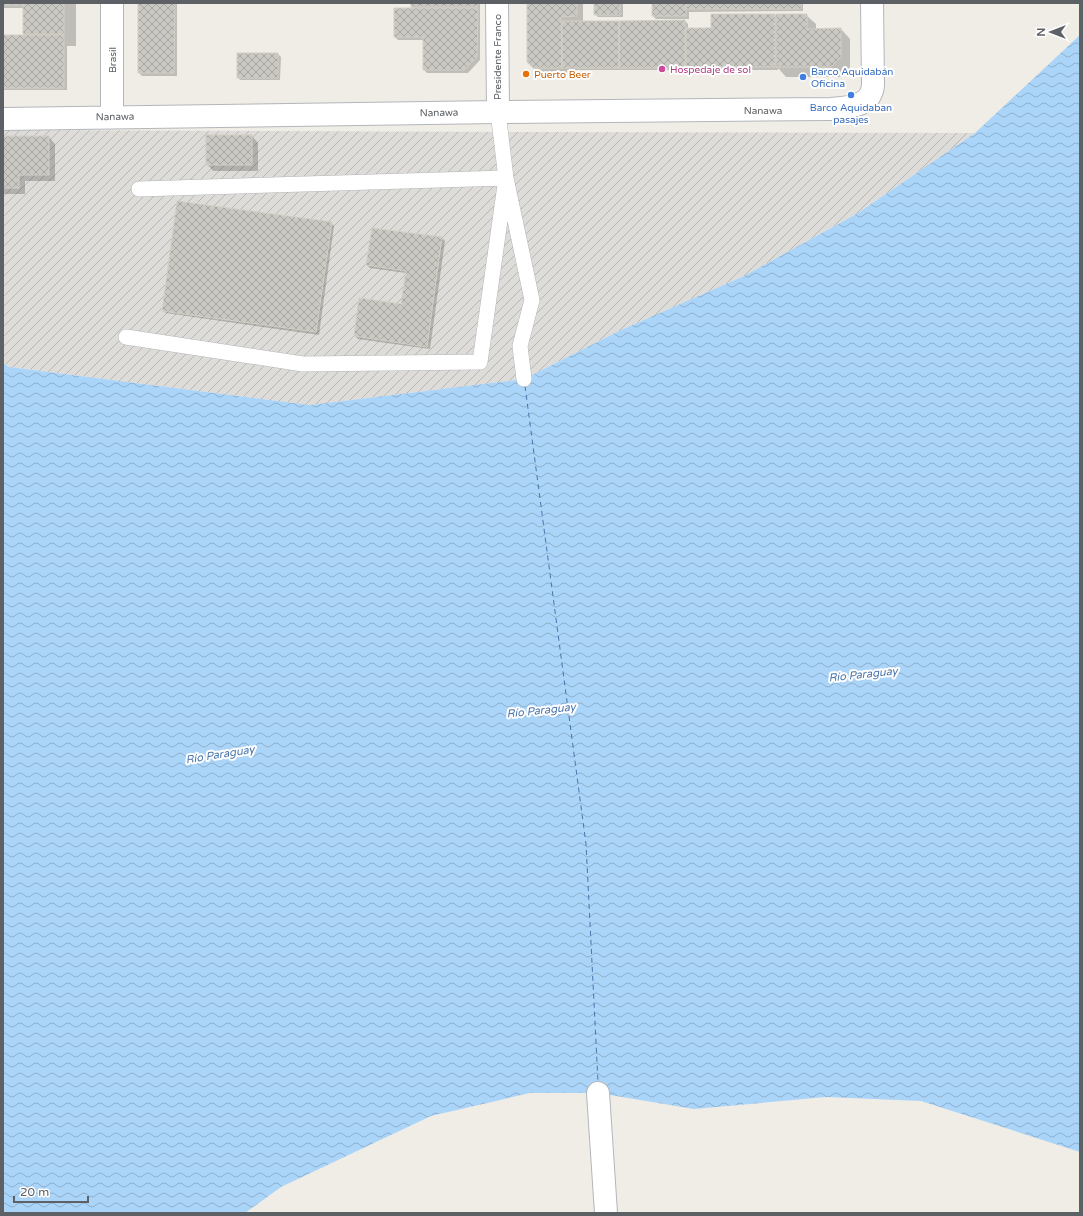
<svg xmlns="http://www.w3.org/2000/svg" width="1083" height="1216" viewBox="0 0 1083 1216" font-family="'Varela Round',sans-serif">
  <defs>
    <pattern id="industrial-furrows" width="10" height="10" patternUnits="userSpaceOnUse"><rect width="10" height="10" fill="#dedcd8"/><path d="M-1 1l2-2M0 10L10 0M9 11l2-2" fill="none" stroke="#b7b6b3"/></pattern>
    <pattern id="water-waves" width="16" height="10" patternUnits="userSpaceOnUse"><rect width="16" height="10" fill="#abd4f9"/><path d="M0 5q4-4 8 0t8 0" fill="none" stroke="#8eafcd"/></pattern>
    <pattern id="building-cross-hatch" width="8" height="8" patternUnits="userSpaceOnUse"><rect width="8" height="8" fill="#cac8c2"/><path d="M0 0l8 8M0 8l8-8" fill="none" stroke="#a7a6a1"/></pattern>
  </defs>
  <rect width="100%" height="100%" fill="#efede6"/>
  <path fill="url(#industrial-furrows)" d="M 3,130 L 534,132 L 975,133 L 858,213 L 744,276 L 621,330 L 524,379 L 310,405 L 9,367 L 3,363 Z"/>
  <path fill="url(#water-waves)" d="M 1080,35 L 1080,1152 L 921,1101 L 826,1097 L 694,1109 L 598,1093 L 530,1093 L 431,1116 L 281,1187 L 245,1213 L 3,1213 L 3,363 L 9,367 L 310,405 L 524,379 L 621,330 L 744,276 L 858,213 L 975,133 Z"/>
  <path fill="#0003" d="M 3,3 L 76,3 L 76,46 L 67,46 L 67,90 L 3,90 L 3,36 L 26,36 L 24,34 L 24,8 L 3,8 Z
    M 139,3 L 177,3 L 177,76 L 142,76 L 139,73 Z
    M 412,3 L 480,3 L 480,60 L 468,73 L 427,73 L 424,70 L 424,40 L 398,40 L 395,37 L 412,9 Z
    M 528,3 L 583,3 L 583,22 L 685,21 L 688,24 L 688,29 L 712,29 L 775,15 L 777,17 L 806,15 L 816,24 L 816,30 L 841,29 L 850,39 L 850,67 L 841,77 L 786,77 L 778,68 L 778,70 L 567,70 L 567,74 L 540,74 L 533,67 Z
    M 595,3 L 623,3 L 623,17 L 598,17 L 595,14 Z
    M 653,3 L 803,3 L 803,11 L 689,12 L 689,19 L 656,19 L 653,16 Z
    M 278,54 L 281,57 L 280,80 L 240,80 L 238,77 Z
    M 252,136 L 258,143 L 258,171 L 213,171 L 207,164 Z
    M 3,137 L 49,137 L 55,144 L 55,181 L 25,181 L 25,194 L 3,194 Z
    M 331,223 L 334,226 L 319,335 L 166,313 L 163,310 Z
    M 372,229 L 442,238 L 445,241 L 430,349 L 358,339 L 355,336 L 402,306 L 406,273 L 370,268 L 367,265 Z"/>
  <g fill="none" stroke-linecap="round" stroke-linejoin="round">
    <path stroke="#4975ab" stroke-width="1" stroke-dasharray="5 4" stroke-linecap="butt" d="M 525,386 L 586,844 L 598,1082"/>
  </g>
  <path fill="url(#building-cross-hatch)" stroke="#d3cfc5" d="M 3,3 L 23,3 L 23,5 L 3,5 Z
    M 23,3 L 64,3 L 64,34 L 23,34 Z
    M 138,3 L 175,3 L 174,73 L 138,73 Z
    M 411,3 L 478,3 L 478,7 L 411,7 Z
    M 527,3 L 577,3 L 577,16 L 561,17 L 562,68 L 533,68 L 527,62 Z
    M 594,3 L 620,3 L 620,15 L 594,15 Z
    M 652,3 L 686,3 L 686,16 L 652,16 Z
    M 686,3 L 801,3 L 801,9 L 686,9 Z
    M 394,8 L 478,8 L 477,57 L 464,70 L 423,70 L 423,37 L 394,37 Z
    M 711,14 L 775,14 L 775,67 L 686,67 L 686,28 L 711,28 Z
    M 776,14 L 807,14 L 807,29 L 841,28 L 841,57 L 831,67 L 776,67 Z
    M 685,20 L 685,68 L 619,68 L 619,21 Z
    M 562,21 L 619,21 L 619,68 L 562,68 Z
    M 3,35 L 64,35 L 64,88 L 3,88 Z
    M 237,53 L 278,53 L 278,78 L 237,78 Z
    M 206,135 L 252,135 L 252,165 L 206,165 Z
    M 3,136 L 49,136 L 49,175 L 19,175 L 19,188 L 3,188 Z
    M 177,201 L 332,222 L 316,332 L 162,311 Z
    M 372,228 L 442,237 L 427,347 L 354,336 L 359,298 L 401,304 L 406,271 L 366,265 Z"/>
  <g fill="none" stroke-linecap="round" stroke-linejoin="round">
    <defs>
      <path id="lane" d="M 139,189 L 506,178 L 532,300 L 520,346 L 524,379
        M 126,337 L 303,364 L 480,362 L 506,178 L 498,112"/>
      <path id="street" d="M 497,3 L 498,112
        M 112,116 L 112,3
        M 3,119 L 498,112 L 831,109 C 843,108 866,107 871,93 C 872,91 873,87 873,84 L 872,3
        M 598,1093 L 606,1213"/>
    </defs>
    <use href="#lane" stroke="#b3b6ba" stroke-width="16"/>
    <use href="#street" stroke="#b3b6ba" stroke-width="24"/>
    <use href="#lane" stroke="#fff" stroke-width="15"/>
    <use href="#street" stroke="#fff" stroke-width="22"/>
  </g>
  <circle fill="#d1479c" stroke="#fff" stroke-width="1.5" cx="662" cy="69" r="4"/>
  <circle fill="#e8710a" stroke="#fff" stroke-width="1.5" cx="526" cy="74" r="4"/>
  <g fill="#3f7fe0" stroke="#fff" stroke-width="1.5">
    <circle cx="803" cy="77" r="4"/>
    <circle cx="851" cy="95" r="4"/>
  </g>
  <g text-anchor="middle" stroke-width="4" stroke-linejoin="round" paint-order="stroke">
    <g font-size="10" fill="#5d6165" stroke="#fff">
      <text transform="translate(497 57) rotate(-90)" y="4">Presidente Franco</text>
      <text transform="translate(112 60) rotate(-90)" y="4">Brasil</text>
      <text x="763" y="114">Nanawa</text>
      <text transform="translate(439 112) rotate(-1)" y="4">Nanawa</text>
      <text transform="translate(115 116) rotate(-1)" y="4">Nanawa</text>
    </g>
    <g font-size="10" fill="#b23c85" stroke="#fff" text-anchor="start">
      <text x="670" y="73">Hospedaje de sol</text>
    </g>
    <g font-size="10" fill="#366cbe" stroke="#fff" text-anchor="start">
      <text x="811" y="75">Barco Aquidabán<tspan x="811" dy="12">Oficina</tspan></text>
      <text x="851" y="111" text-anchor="middle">Barco Aquidaban<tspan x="851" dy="12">pasajes</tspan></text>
    </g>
    <g font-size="10" fill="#c56008" stroke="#fff" text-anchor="start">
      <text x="534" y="78">Puerto Beer</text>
    </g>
    <g font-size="11" font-style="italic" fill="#4975ab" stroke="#fff">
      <text transform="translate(863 674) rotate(-6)" y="4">Río Paraguay</text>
      <text transform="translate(541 710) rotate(-6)" y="4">Río Paraguay</text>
      <text transform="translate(220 754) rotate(-9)" y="4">Río Paraguay</text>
    </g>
  </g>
  <rect width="1083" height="1216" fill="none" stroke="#5d6165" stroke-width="8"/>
  <g transform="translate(1051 32) rotate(270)" stroke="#ffffff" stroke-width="3" paint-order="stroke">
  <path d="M0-3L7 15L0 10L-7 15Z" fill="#5d6165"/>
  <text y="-6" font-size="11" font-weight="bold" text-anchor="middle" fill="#5d6165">N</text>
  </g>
  <path d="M14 1196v6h74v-6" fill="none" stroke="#5d6165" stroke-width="2"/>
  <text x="20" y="1196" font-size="12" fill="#5d6165" stroke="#ffffff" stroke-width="3" paint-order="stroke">20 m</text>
</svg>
